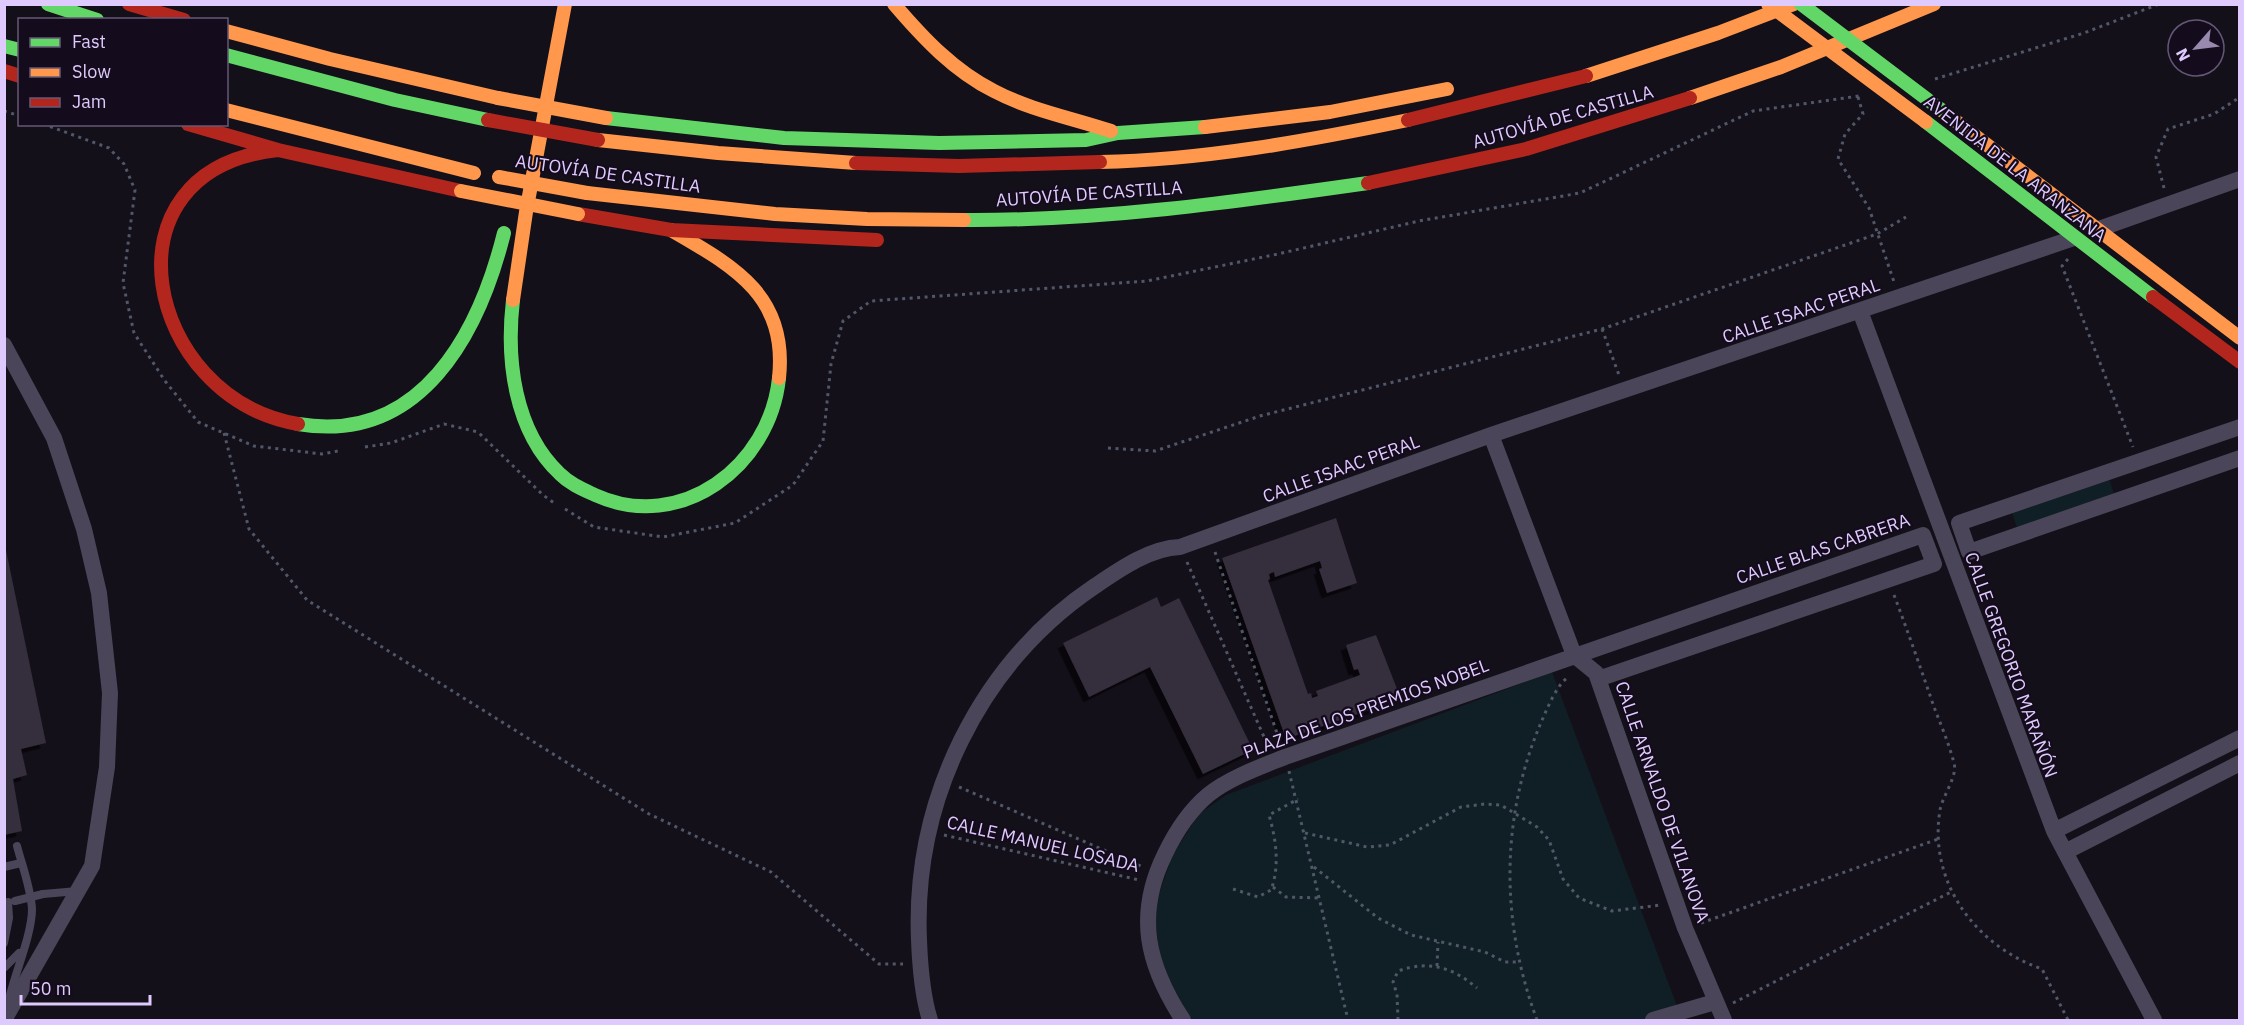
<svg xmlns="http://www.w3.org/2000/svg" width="2244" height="1025" viewBox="0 0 2244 1025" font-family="'IBM Plex Sans',sans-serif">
  <defs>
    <filter id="shadow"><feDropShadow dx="-5.5" dy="5.5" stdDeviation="0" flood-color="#0009"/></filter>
  </defs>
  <rect width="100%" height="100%" fill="#141019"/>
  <path fill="#101f25" d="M 2106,468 L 2114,494 L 2017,528 L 2009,503 Z
    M 1552,672 L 1680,1014 L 1649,1020 L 1192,1020 L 1161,967 L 1154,909 L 1170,862 L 1177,848 L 1199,814 L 1226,795 Z"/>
  <path fill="#342d3c" filter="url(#shadow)" d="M 1336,518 L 1357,583 L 1327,593 L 1319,569 L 1322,568 L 1320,561 L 1275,577 L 1274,572 L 1269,574 L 1270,579 L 1268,580 L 1308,694 L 1311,693 L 1312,698 L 1318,696 L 1316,691 L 1360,675 L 1358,669 L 1354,670 L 1346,645 L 1376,635 L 1401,699 L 1286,739 L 1222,558 Z
    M 6,550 L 46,743 L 21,749 L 27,775 L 13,779 L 22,831 L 4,835 Z
    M 1157,597 L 1161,607 L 1179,598 L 1253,750 L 1203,774 L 1150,667 L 1089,697 L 1063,643 Z"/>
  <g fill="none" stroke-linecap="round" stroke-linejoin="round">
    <path stroke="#505768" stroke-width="3" stroke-dasharray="3 4.5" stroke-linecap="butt" d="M 1935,79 L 2084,33 L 2159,4
      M 1858,97 L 1863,114 L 1845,134 L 1838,159 L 1869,208 L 1894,282
      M 4,111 L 20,116
      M 43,124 L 109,148 L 124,164 L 135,190 L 123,283 L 134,333 L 165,381 L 198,422 L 254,446 L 322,454 L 338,451
      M 2164,188 L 2156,157 L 2168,129 L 2214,114 L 2240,97
      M 2068,259 L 2062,266 L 2133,447
      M 1602,329 L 1619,375
      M 224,433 L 249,529 L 307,600 L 649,814 L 771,872 L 879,964 L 903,964
      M 365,447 L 391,443 L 444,424 L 478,432 L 543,495 L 554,503
      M 1108,448 L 1155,451 L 1260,416 L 1602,329 L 1877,234 L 1906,217
      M 565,509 L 594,527 L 663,537 L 735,523 L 793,485 L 823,441 L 831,364 L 843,321 L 871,301 L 1147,281 L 1278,254 L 1419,221 L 1580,193 L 1753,111 L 1859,96
      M 1215,552 L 1280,742
      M 1187,562 L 1268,746
      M 1894,595 C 1908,632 1921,669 1934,707 C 1941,725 1949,744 1954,763 C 1958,776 1942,797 1940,810 C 1928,883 1976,946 2042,969 L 2068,1020
      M 1289,771 L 1348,1020
      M 959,787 L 1143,867
      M 1305,833 L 1367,847 L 1390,845 L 1461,807 L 1485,804 L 1501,805 L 1537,827 L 1549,840 L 1563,879 L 1579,898 L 1612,911 L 1661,905
      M 944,835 L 1139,880
      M 1314,867 L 1378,918 L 1411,935 L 1485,952 L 1505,962 L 1518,962
      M 1273,887 L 1286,897 L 1320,898
      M 1233,889 L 1258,897 L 1271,890 C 1280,866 1276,839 1269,815 L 1298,799
      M 1701,923 L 1938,839
      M 1437,966 L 1438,942
      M 1733,1003 L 1951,892
      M 1398,1020 L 1397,994 L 1393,982 L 1398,971 C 1429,960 1452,967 1477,988
      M 1537,1020 C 1501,924 1500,820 1540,725 C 1546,711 1556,686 1567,678"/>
    <path stroke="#4b455a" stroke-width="8" d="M 4,867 L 21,863
      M 43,894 L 78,891
      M 4,943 L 9,918 L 8,902
      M 4,968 L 19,953
      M 8,1003 C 14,975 32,935 32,909 C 31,889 22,865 17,846"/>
    <path stroke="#4b455a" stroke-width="16" d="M 2096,230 L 2240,179
      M 1860,311 L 2054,831 L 2154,1020
      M 4,345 L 54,438 L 84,529 L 99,593 L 110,693 L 107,767 L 92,866 L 4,1020
      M 2240,427 L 1959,523 L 1969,552 L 2240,458
      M 1491,435 L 1574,655 L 1596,673 L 1685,928 L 1724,1020
      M 2054,831 L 2240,738
      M 2065,852 L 2240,763
      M 930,1020 C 922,995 920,966 919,940 C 913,801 979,664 1095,586 C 1120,569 1150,548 1180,547 L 1491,435 L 2074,238
      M 1183,1020 C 1147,965 1135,915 1165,854 C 1176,831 1189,811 1208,795 C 1229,778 1260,767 1285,757 L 1923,535 L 1934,564 L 1598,679
      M 1653,1020 L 1715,1002"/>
    <path stroke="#63d668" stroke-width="14" d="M 48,4 L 97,20
      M 4,46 L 20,50
      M 226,55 L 395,100 L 488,120
      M 606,118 L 784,138 L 939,143 L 1086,140 L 1118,133 L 1205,127
      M 1926,122 L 2153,297
      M 964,220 C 1099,221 1235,202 1368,183
      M 513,300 C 506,359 514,431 560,474 C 570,484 582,489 595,495 C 681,534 770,466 779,378
      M 298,424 C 421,445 479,333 504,233"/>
    <path stroke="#ff974d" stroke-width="14" d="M 894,4 C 923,38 954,71 994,91 C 1030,110 1072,118 1111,131
      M 226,31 L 330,59 L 498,98
      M 1586,76 L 1718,33 L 1794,4
      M 1690,98 L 1781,67 L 1934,4
      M 1940,109 L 2240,338
      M 226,110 L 474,173
      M 1205,127 L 1330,112 L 1447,89
      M 598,140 L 718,153 L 856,163
      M 1100,162 C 1203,160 1307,141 1408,120
      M 587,193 L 775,214 L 867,219 L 964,220
      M 671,230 C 733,266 788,295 779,378
      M 513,300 L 526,212 L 565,4"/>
    <path stroke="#b3261e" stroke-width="14" d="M 129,4 L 184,20
      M 4,71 L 20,76
      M 1408,120 L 1586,76
      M 188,124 L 278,150 L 461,191
      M 278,150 C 96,169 145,398 298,424
      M 856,163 L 959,166 L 1100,162
      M 1368,183 L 1526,149 L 1690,98
      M 578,214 L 671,230 L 877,240
      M 2153,297 L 2240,362"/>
    <path stroke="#4b455a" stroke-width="8" d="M 15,901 L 43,894"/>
    <path stroke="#63d668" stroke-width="14" d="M 1801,4 L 1940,109"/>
    <path stroke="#ff974d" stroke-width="14" d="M 1768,4 L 1926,122
      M 498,98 L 606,118
      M 499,177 L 587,193
      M 461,191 L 578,214"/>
    <path stroke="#b3261e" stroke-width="14" d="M 488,120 L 598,140"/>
  </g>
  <g text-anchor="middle" stroke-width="4.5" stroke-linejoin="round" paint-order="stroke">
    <g font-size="18" fill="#dfcafe" stroke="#140c1d">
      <text transform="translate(1563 117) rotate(-16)" y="6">AUTOVÍA DE CASTILLA</text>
      <text transform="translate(2015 169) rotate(38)" y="6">AVENIDA DE LA ARANZANA</text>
      <text transform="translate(608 174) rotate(8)" y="6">AUTOVÍA DE CASTILLA</text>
      <text transform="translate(1089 194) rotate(-4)" y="6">AUTOVÍA DE CASTILLA</text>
      <text transform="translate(1801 311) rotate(-19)" y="6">CALLE ISAAC PERAL</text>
      <text transform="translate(1341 469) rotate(-20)" y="6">CALLE ISAAC PERAL</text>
      <text transform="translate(1823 549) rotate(-19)" y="6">CALLE BLAS CABRERA</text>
      <text transform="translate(2011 665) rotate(70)" y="6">CALLE GREGORIO MARAÑÓN</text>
      <text transform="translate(1366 709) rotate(-20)" y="6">PLAZA DE LOS PREMIOS NOBEL</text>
      <text transform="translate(1662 802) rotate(71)" y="6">CALLE ARNALDO DE VILANOVA</text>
      <text transform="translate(1043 844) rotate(13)" y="6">CALLE MANUEL LOSADA</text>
    </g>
  </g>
  <rect width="2244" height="1025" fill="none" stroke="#dfcafe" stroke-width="12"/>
  <rect x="18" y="18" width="210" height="108" fill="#140c1d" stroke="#655877" stroke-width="1.5"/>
  <rect x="30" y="38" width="30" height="9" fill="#63d668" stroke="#655877" stroke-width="1.5"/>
  <text x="72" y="48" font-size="18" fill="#dfcafe">Fast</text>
  <rect x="30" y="68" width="30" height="9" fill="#ff974d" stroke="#655877" stroke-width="1.5"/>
  <text x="72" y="78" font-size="18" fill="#dfcafe">Slow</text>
  <rect x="30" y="98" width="30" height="9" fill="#b3261e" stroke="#655877" stroke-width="1.5"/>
  <text x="72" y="108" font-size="18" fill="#dfcafe">Jam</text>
  <g transform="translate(2196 48) rotate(242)"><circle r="28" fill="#140c1d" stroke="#655877" stroke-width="1.5"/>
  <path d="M0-4.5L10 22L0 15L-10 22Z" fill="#9889ae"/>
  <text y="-9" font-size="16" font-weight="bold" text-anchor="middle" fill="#dfcafe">N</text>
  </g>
  <path d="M21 995v9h129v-9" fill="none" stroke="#dfcafe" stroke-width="3"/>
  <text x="30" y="995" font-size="18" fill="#dfcafe" stroke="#140c1d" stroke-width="4.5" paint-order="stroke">50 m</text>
</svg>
